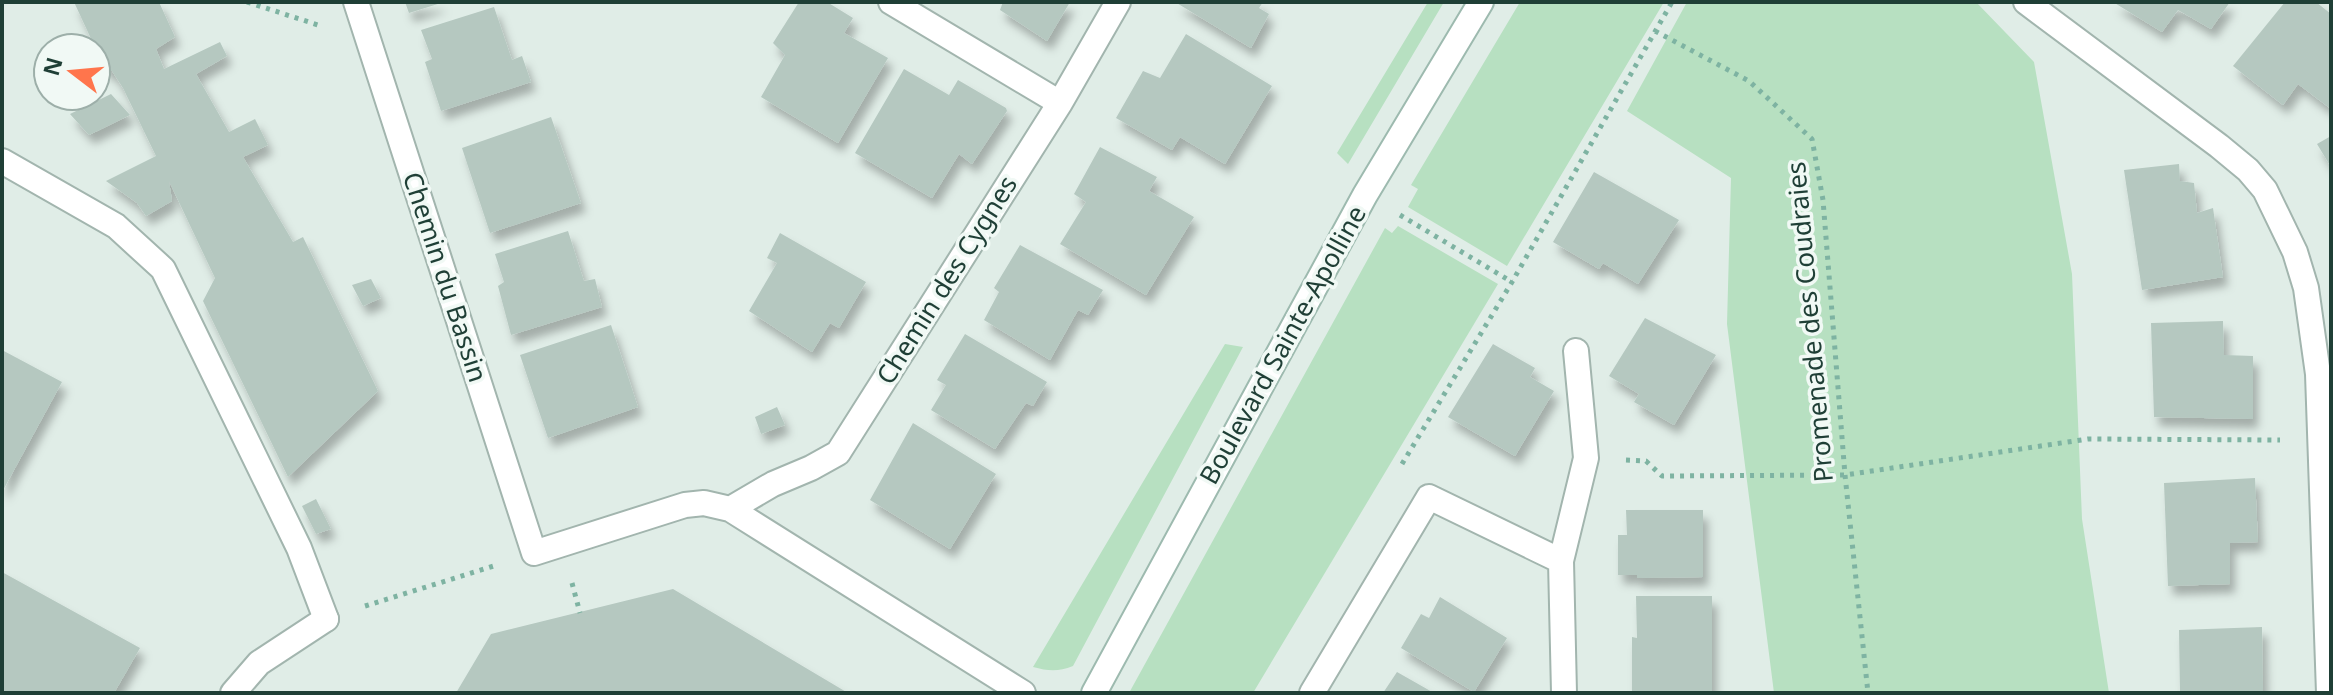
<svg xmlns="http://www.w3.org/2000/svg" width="2333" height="695" viewBox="0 0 2333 695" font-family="'Noto Sans',sans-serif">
  <defs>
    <filter id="shadow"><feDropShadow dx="5" dy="9" stdDeviation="4" flood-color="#0004"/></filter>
  </defs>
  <rect width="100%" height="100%" fill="#e0ede7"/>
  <path fill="#b7e0c1" d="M 1428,2 L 1444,2 L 1348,164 L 1337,153 Z
    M 1520,2 L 1664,2 L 1507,266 L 1408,207 L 1418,189 L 1411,185 Z
    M 1687,2 L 1976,2 L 2034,62 L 2072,274 L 2082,519 L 2109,693 L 1774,693 L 1727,324 L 1731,178 L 1627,111 Z
    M 1398,226 L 1498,284 L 1253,693 L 1129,693 L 1385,228 L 1392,233 Z
    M 1225,344 L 1243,347 L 1073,666 C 1058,672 1048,671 1033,667 Z"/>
  <path fill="#b5c8c0" filter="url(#shadow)" d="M 74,2 L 159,2 L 175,37 L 156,49 L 164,69 L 220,42 L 227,56 L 196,74 L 229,132 L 255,119 L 268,145 L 243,157 L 293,242 L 303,237 L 378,391 L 288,477 L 203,301 L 215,278 L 169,181 L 172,201 L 146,216 L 137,203 L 106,181 L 156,156 L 123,88 L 112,71 L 106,71 Z
    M 405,2 L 441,2 L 441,3 L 409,13 Z
    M 799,2 L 827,2 L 853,18 L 844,33 L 888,58 L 838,143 L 761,97 L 785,55 L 773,43 Z
    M 1003,2 L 1070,2 L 1047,41 L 1000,10 Z
    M 1175,2 L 1263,2 L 1259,8 L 1269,14 L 1251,48 Z
    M 2113,2 L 2230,2 L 2211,29 L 2178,10 L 2162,32 Z
    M 2285,2 L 2316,2 L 2331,14 L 2331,109 L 2298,84 L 2283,105 L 2233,66 Z
    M 494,7 L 512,60 L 522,56 L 531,82 L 441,111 L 425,62 L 432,59 L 421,30 Z
    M 1186,34 L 1272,86 L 1225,164 L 1180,137 L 1172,150 L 1116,118 L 1143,71 L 1160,78 Z
    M 904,69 L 949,95 L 958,80 L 1006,108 L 1007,111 L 972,164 L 959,154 L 932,198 L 855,153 Z
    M 111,94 L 130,115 L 89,135 L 70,114 Z
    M 551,117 L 581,203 L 490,233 L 462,148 Z
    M 2331,136 L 2331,167 L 2317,144 Z
    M 1100,147 L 1157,177 L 1149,191 L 1194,217 L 1146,295 L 1060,244 L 1086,202 L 1074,194 Z
    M 2179,164 L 2180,181 L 2194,183 L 2197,213 L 2213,208 L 2223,277 L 2142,290 L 2124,170 Z
    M 1594,172 L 1679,220 L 1638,284 L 1603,263 L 1599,269 L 1553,242 Z
    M 568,231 L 584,281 L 595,279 L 602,307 L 511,335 L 498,286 L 504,282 L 495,254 Z
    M 780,233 L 866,282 L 839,328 L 830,323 L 812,352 L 749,311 L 777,263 L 767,258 Z
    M 1020,245 L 1103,290 L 1088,315 L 1078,310 L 1050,360 L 984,320 L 999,292 L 994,288 Z
    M 371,279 L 381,298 L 363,306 L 352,285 Z
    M 1645,318 L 1716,355 L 1674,425 L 1634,402 L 1639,394 L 1609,376 Z
    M 2223,321 L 2224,355 L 2253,356 L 2253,419 L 2154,417 L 2151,323 Z
    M 611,325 L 638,407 L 548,438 L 520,355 Z
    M 965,334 L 1047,382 L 1033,406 L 1026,403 L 995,449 L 931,410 L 946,385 L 937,380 Z
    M 1493,344 L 1535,368 L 1530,377 L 1554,391 L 1515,456 L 1448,417 Z
    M 2,350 L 62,382 L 2,492 Z
    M 777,407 L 785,425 L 761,434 L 755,417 Z
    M 913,423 L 996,474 L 950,549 L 870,500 Z
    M 2255,478 L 2258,542 L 2230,543 L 2230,584 L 2168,586 L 2164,483 Z
    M 316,499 L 331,529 L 316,534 L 302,506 Z
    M 1626,510 L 1703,510 L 1703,577 L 1637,578 L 1637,575 L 1618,575 L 1618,535 L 1627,535 Z
    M 2,572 L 140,648 L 114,693 L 2,693 Z
    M 673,589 L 848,693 L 456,693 L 491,634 Z
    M 1636,596 L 1712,596 L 1712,693 L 1632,692 L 1632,637 L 1637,638 Z
    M 1440,597 L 1507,638 L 1474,692 L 1401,648 L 1421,614 L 1429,618 Z
    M 2262,627 L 2263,693 L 2180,693 L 2179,630 Z
    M 1397,672 L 1434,693 L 1383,693 Z"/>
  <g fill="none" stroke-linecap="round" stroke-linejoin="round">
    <defs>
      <path id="lane" d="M 2,161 L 116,226 L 163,269 L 299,548 L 326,619"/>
      <path id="street" d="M 356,2 L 534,553 L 685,505 L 704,503 L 730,509 L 1023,693
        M 891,2 L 1060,103
        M 2026,2 L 2219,146 L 2248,170 L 2265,190 L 2295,252 L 2306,288 L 2318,374 L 2329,693
        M 730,509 L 773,484 L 811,468 L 838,453 L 1060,103 L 1118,2
        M 233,693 L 259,663 L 326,619
        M 1312,693 L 1429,497 L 1561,561
        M 1564,693 L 1561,561 L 1586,458 L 1576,351"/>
      <path id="secondary" d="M 1094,693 L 1365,195 L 1481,2"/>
    </defs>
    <use href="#lane" stroke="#a2b5ae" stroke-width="28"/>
    <use href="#street" stroke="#a2b5ae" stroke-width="28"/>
    <use href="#secondary" stroke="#9dbaaf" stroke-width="28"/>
    <path stroke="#7eb3a2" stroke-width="5" stroke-dasharray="4 6" stroke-linecap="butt" d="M 247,2 L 318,25
      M 1655,31 L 1749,81 L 1812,139 L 1823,200 L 1845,475 L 1868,693
      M 1400,215 L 1512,282
      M 1626,460 L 1646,461 L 1662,476 L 1845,475 L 2088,439 L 2280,440
      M 1402,464 L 1512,282 L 1672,2
      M 572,583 L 580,613
      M 365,606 L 497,565"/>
    <use href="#lane" stroke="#fff" stroke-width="24"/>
    <use href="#street" stroke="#fff" stroke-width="24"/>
    <use href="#secondary" stroke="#fff" stroke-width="24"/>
  </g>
  <g text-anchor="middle" stroke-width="7" stroke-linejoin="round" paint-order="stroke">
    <g font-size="26" fill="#1f3f36" stroke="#f1f9f5">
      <text transform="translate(445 277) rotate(72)" y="9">Chemin du Bassin</text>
      <text transform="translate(947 280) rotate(-58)" y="9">Chemin des Cygnes</text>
      <text transform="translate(1810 322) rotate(-95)" y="9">Promenade des Coudraies</text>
      <text transform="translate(1283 345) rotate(-61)" y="9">Boulevard Sainte-Apolline</text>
    </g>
  </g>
  <rect width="2333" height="695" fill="none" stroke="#1f3f36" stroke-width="8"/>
  <g transform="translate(72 72) rotate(286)"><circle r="38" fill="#f1f9f5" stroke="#9dafa9" stroke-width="2"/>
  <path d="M0-6L14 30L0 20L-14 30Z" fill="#ff754c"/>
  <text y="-12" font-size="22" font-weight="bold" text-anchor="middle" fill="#1f3f36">N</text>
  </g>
</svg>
